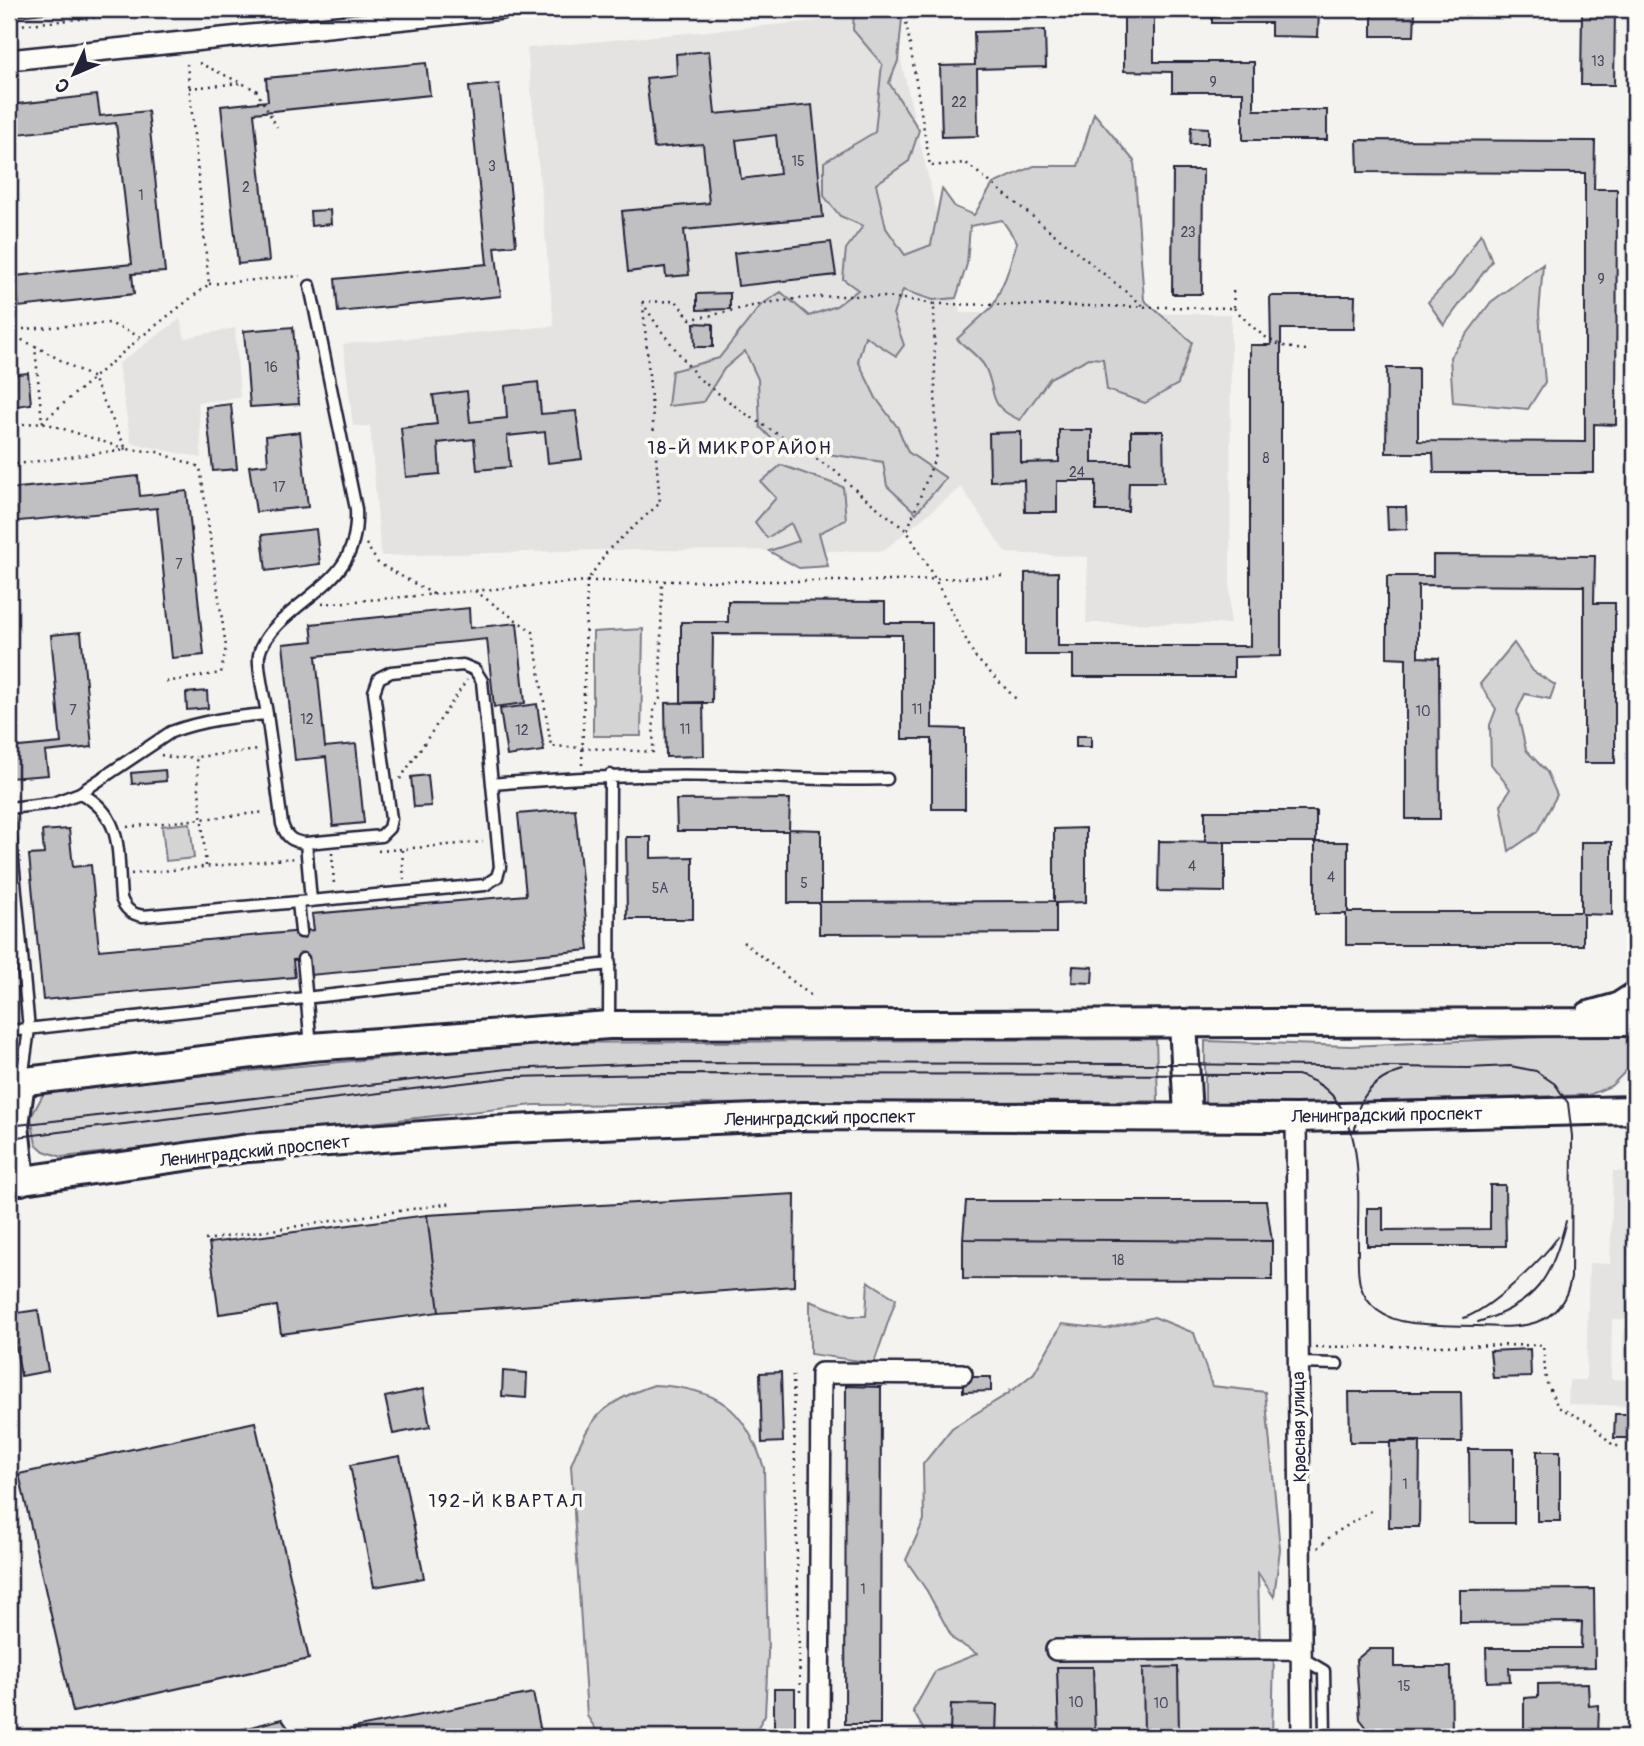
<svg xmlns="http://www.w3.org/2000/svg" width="1644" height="1746" viewBox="0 0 1644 1746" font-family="Pangolin,sans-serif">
  <rect width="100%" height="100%" fill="#f4f3ef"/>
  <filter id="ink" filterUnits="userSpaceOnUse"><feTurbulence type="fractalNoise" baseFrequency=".0143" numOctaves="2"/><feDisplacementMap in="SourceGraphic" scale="14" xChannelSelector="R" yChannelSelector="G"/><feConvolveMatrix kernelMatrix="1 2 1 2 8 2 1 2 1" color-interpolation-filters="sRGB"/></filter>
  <g filter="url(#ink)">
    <path fill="#e4e3e2" d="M 890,14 L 960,313 L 1231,314 L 1230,624 L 1086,623 L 1088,557 L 1006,553 L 961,487 L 883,551 L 600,550 L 381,556 L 370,426 L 353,426 L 343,344 L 554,326 L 527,48 Z
      M 180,319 L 185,338 L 235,328 L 240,398 L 198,402 L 202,458 L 131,443 L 118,364 Z
      M 1613,1171 L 1635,1172 L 1635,1316 L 1629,1319 L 1612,1319 L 1611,1379 L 1635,1380 L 1635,1406 L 1568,1404 L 1569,1380 L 1586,1380 L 1589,1263 L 1610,1264 Z
      M 1635,1324 L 1635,1360 L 1623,1360 L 1624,1329 Z"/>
    <path fill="#d5d4d5" stroke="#7c7b88" stroke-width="2" d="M 854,9 L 868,9 L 902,18 L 898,61 L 889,83 L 919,130 L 909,161 L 876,184 L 886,228 L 905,255 L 931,245 L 942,189 L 955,207 L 974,215 L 993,184 L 1034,166 L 1078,166 L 1094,113 L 1134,161 L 1144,300 L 1192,342 L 1178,384 L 1145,403 L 1107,390 L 1103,359 L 1089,358 L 1050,378 L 1020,420 C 985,405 998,393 985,367 C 980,357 965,347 957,339 L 993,306 L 1006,277 L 1017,242 L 1002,220 L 970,226 L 967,264 L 956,298 L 933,300 L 903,290 L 893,314 L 904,345 L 896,356 L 865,336 L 858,361 L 876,398 L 898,428 L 908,452 L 946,478 L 916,513 L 887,486 L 883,462 L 813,452 L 775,442 L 760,427 L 758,379 L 745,351 L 724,369 L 703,402 L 668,406 L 672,371 L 719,358 L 761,305 L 781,292 L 809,316 L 836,306 L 858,290 L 843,279 L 846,249 L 863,226 L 840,216 L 824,196 L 824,162 L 875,132 L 882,64 L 853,30 Z
      M 1481,233 L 1492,261 L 1444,325 L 1428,302 L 1453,276 Z
      M 1543,264 L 1539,314 L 1545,382 L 1528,409 L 1453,402 L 1450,357 L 1491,302 Z
      M 781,465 L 843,487 L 846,520 L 819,533 L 828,566 L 799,568 L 769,551 L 799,541 L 791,523 L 767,538 L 755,522 L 776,498 L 761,482 Z
      M 643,629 L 641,736 L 593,736 L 593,632 Z
      M 1514,643 L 1533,671 L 1555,685 L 1550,699 L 1525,694 L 1517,711 L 1526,750 L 1547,772 L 1557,795 L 1537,832 L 1509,851 L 1501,805 L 1510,789 L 1491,764 L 1490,725 L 1496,709 L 1480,684 Z
      M 190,823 L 194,858 L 166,861 L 162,826 Z
      M 1631,1033 L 1630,1067 L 1611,1086 L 1589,1095 L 1205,1107 L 1205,1041 L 1350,1046 Z
      M 1156,1039 L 1158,1101 L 534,1105 L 62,1157 L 44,1151 L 36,1144 L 31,1117 L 45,1091 L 535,1043 Z
      M 868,1281 L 896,1299 L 874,1363 L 810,1354 L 810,1301 L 850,1316 L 866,1316 Z
      M 1154,1317 L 1194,1333 L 1212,1386 L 1265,1392 L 1280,1549 L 1274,1597 L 1258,1573 L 1260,1654 L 1274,1655 L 1272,1737 L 977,1737 L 968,1729 L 956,1737 L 928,1737 L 913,1711 L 936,1670 L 977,1654 L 953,1639 L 927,1591 L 906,1560 L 924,1520 L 923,1464 L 952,1428 L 1009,1393 L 1010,1390 L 1013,1390 L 1034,1373 L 1062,1324 L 1106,1329 Z
      M 654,1385 C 717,1388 745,1407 764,1468 L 768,1654 L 765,1715 L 752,1737 L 601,1737 L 587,1716 L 571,1465 C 590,1416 604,1402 654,1385 Z"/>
    <path fill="#c0bfc2" stroke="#22223b" stroke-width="2" fill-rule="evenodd" d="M 9,9 L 80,9 L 9,17 Z
      M 1124,9 L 1154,9 L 1154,62 L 1254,62 L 1254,110 L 1327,110 L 1327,140 L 1243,140 L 1243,92 L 1172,92 L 1172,72 L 1124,71 Z
      M 1212,9 L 1319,9 L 1318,37 L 1271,36 L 1271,23 L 1212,23 Z
      M 1372,9 L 1615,9 L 1614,85 L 1581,85 L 1582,12 L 1415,11 L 1414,36 L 1372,36 Z
      M 1045,30 L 1046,67 L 977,69 L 978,136 L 942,137 L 940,66 L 975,65 L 974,32 Z
      M 709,51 L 715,114 L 812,105 L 823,217 L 684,230 L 689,275 L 666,277 L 665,267 L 628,272 L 622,211 L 709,203 L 703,144 L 654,148 L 646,78 L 677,75 L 676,54 ZM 776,135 L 780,174 L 741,179 L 736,140 Z
      M 426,63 L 430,95 L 254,113 L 269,261 L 238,264 L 221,106 L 268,101 L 266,78 Z
      M 499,84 L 516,245 L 495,247 L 501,296 L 338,312 L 335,279 L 487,264 L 469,87 Z
      M 97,95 L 100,116 L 148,111 L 165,272 L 132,274 L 134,294 L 19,307 L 16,276 L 132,264 L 116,123 L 9,135 L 9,105 Z
      M 1191,127 L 1208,128 L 1208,144 L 1190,144 Z
      M 1357,140 L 1595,141 L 1594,189 L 1617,189 L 1616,425 L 1594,424 L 1594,473 L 1434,473 L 1433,453 L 1386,453 L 1387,368 L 1418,368 L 1418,441 L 1585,442 L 1585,173 L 1358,172 Z
      M 1173,170 L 1203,170 L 1202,294 L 1172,294 Z
      M 330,210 L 331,224 L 311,226 L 310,211 Z
      M 831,242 L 836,275 L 738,286 L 734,253 Z
      M 730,293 L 730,309 L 697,310 L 697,294 Z
      M 1270,296 L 1355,296 L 1354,329 L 1281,329 L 1281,656 L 1234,657 L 1234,677 L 1073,677 L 1073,655 L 1025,655 L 1025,573 L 1058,572 L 1058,646 L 1250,646 L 1250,345 L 1271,345 Z
      M 694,323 L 713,324 L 713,347 L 695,347 Z
      M 293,327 L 299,404 L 250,407 L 244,331 Z
      M 28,373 L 31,404 L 9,407 L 9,375 Z
      M 538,382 L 541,414 L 576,411 L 582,459 L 548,463 L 545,432 L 507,436 L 510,467 L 477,470 L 474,439 L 438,443 L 440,474 L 406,477 L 401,428 L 437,424 L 433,395 L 467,391 L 470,422 L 507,418 L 505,386 Z
      M 231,404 L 237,469 L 213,471 L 206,407 Z
      M 1059,430 L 1092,430 L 1092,463 L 1131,463 L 1131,431 L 1163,431 L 1164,482 L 1129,482 L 1128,511 L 1096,511 L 1096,481 L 1057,481 L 1057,512 L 1025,512 L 1024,480 L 990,481 L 989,433 L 1021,432 L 1021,463 L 1059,462 Z
      M 300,432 L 308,507 L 256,512 L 249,466 L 268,464 L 266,436 Z
      M 138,476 L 140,496 L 187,491 L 204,655 L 172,658 L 157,508 L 9,522 L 9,489 Z
      M 1387,507 L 1406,507 L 1407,529 L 1388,530 Z
      M 316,529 L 320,564 L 266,571 L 262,535 Z
      M 1433,555 L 1595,556 L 1594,603 L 1615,603 L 1615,763 L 1584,763 L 1584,586 L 1418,585 L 1418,657 L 1439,658 L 1440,819 L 1406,819 L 1406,658 L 1387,657 L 1387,576 L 1433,576 Z
      M 728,601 L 885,602 L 885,623 L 932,623 L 932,728 L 965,729 L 965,809 L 932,809 L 932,739 L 902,739 L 902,635 L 713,634 L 712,703 L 681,703 L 681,622 L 728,622 Z
      M 469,608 L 470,628 L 517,623 L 525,703 L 494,707 L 487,639 L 316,656 L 325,747 L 356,744 L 364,823 L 333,826 L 326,757 L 295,760 L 283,644 L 313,641 L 311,624 Z
      M 81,632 L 92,747 L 45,752 L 48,775 L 9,778 L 9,748 L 61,743 L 51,635 Z
      M 207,691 L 208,708 L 187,710 L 186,693 Z
      M 703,702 L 704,756 L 666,757 L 665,703 Z
      M 537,704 L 544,751 L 507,756 L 500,709 Z
      M 1076,736 L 1091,736 L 1091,747 L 1076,747 Z
      M 165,770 L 166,781 L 132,784 L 131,773 Z
      M 428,775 L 431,806 L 414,807 L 411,777 Z
      M 790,799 L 789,829 L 821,830 L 821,902 L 1054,901 L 1054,829 L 1086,828 L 1086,902 L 1056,903 L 1056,933 L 819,934 L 819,903 L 788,903 L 788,831 L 677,831 L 676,800 Z
      M 575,809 L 589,950 L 310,975 L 308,959 L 293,960 L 295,977 L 43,1000 L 29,855 L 44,854 L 42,831 L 69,829 L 73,867 L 91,865 L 99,950 L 314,930 L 312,914 L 526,895 L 518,814 Z
      M 1205,811 L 1316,811 L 1316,842 L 1348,842 L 1348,912 L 1581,912 L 1581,842 L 1612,842 L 1612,915 L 1583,914 L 1583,945 L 1346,945 L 1346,914 L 1315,914 L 1315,842 L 1205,842 Z
      M 626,837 L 651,837 L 651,858 L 693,857 L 693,919 L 627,919 Z
      M 1159,841 L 1225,842 L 1225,892 L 1158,891 Z
      M 1073,966 L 1093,967 L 1092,983 L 1072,982 Z
      M 1490,1185 L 1505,1185 L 1506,1246 L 1367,1246 L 1367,1208 L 1383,1208 L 1383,1230 L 1490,1229 Z
      M 795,1194 L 794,1286 L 439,1312 L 427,1215 Z
      M 966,1201 L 1266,1201 L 1272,1241 L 963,1239 Z
      M 427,1215 L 439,1312 L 281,1334 L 277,1306 L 219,1314 L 209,1243 Z
      M 963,1239 L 1272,1241 L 1272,1280 L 963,1279 Z
      M 38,1310 L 48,1371 L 21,1376 L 10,1314 Z
      M 1530,1349 L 1531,1377 L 1493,1378 L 1490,1351 Z
      M 503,1371 L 527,1373 L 526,1398 L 502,1396 Z
      M 781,1372 L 783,1442 L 762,1443 L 760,1373 Z
      M 963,1377 L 991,1377 L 991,1391 L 963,1392 Z
      M 846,1386 L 881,1387 L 880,1724 L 845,1724 Z
      M 423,1389 L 430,1427 L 393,1434 L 385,1397 Z
      M 1349,1392 L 1461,1392 L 1462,1442 L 1350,1442 Z
      M 1615,1414 L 1635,1414 L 1635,1438 L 1614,1438 Z
      M 255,1422 L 309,1659 L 73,1712 L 19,1474 Z
      M 1390,1441 L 1420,1441 L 1419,1527 L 1389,1527 Z
      M 1469,1449 L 1514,1449 L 1514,1523 L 1470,1523 Z
      M 1537,1451 L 1560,1451 L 1560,1521 L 1537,1521 Z
      M 400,1456 L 424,1578 L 374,1587 L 350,1465 Z
      M 1628,1457 L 1635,1457 L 1635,1495 L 1633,1495 Z
      M 1594,1589 L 1595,1667 L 1509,1668 L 1510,1681 L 1487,1682 L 1486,1648 L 1581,1648 L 1582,1622 L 1460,1623 L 1460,1590 Z
      M 1369,1649 L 1394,1649 L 1394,1667 L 1451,1667 L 1452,1737 L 1379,1737 L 1367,1728 L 1360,1719 L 1356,1660 Z
      M 1057,1667 L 1093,1667 L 1095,1737 L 1059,1737 Z
      M 1178,1667 L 1179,1737 L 1144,1737 L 1143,1668 Z
      M 1588,1683 L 1589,1706 L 1599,1705 L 1598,1737 L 1524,1737 L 1524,1698 L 1538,1697 L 1538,1684 Z
      M 774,1689 L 795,1689 L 795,1737 L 774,1737 Z
      M 533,1693 L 542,1737 L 354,1737 L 353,1728 Z
      M 951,1704 L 997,1705 L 996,1735 L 950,1733 Z
      M 282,1719 L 289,1729 L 290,1737 L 220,1737 L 220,1735 Z"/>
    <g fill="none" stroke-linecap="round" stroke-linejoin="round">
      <defs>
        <path id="lane" d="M 492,784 C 572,777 651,774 732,776 C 784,777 835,781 887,779
          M 80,793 C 125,816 117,854 121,898 C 125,909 131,914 143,916 L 485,885 L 497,877 L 500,867 L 482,681 L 475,670 L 463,665 L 391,672 L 379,678 L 374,692 L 391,819 L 389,828 L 381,836 L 306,843 C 292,842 286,837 282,824 L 267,714
          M 9,808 L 53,803 L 80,793 L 171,732 C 203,720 233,717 267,714 C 265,700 257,668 259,655 C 261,644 271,631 279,623 C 319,584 359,574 356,509 L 310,286
          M 9,819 L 29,1029 L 22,1079
          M 306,843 L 311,901
          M 298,902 L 301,932
          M 303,959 L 311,1046
          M 609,1023 L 610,775
          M 9,1031 L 610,964
          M 1299,1363 L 1337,1364
          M 1302,1658 L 1324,1671 L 1325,1737"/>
        <path id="street" d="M 9,60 L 502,9
          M 1296,1118 L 1302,1737
          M 1056,1650 L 1301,1649
          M 819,1737 L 821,1373 L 962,1374"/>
        <path id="secondary" d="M 1589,1015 L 1618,1007 L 1635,996
          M 1183,1023 L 1188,1116
          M 9,1083 L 311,1047 L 609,1025 L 1635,1022
          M 21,1181 L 15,1125 L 21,1082
          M 9,1182 L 248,1148 L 490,1130 L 803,1116 L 1296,1118 L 1635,1110"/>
      </defs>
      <use href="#lane" stroke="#22223b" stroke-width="15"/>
      <use href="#street" stroke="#22223b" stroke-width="24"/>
      <use href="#secondary" stroke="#22223b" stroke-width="32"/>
      <path stroke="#22223b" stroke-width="2.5" stroke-dasharray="2 5" stroke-linecap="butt" d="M 904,9 L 930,166 L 966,163 L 1145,307
        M 9,26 L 181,9
        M 199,63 L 256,90 L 277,127
        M 189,88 L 242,83
        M 209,284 L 300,276
        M 642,302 L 659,328 L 698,378 L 743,412 L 835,471 L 859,493 L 907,531 L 935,579 L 975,657 L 1018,701
        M 642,302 L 676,301 L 690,319 C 719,315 746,306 774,302 C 828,294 881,293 934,304 L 936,455 L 907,531
        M 934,304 L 1234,308 L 1233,289
        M 1234,308 C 1258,333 1272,348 1308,350
        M 9,330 L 109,323 L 141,337 L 209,284 L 187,64
        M 9,334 L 35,346 L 42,422 L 141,337
        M 35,346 L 93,378 L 126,449 L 157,452 L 200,467 L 226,647 L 221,673 L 165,682
        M 9,426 L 42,422 L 126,449
        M 9,465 L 122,450
        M 366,544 L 378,563 L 435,595
        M 475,591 L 533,632 L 551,746 L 653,752 L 654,708 L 660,700 L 662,581
        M 322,604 L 587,581 L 894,581 L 1003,576
        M 161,755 L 174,758 L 196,757
        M 582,765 L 587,581 L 609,549 L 660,503 L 643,305
        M 400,779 L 467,680
        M 127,827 L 266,812
        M 402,850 L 404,879
        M 378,851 L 483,842
        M 332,853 L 334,885
        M 206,866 L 196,757 L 258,750
        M 131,874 L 295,858
        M 743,942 L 814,998
        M 205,1240 L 452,1203
        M 1315,1347 L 1543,1345 L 1546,1381 L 1558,1407 L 1590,1423 L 1614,1446 L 1621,1446
        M 793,1375 L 800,1692
        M 1318,1548 L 1332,1535 L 1371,1511"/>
      <use href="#lane" stroke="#fdfcf7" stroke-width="10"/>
      <use href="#street" stroke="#fdfcf7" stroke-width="19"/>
      <use href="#secondary" stroke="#fdfcf7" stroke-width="26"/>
      <path stroke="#22223b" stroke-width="2" d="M 9,1126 L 508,1069 L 655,1063 L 1178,1064 L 1468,1068 L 1510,1066 L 1536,1071 L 1555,1084 L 1568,1103 L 1572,1136 L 1571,1278 C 1561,1330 1519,1328 1477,1326 C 1455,1326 1433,1325 1412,1323 C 1388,1320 1367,1309 1360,1284 C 1357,1272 1358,1258 1358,1246 C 1357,1190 1370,1093 1297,1075 L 653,1074 L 512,1077 L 9,1138
        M 1355,1131 C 1355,1100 1372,1079 1403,1071
        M 1464,1318 C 1492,1308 1541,1261 1558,1237
        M 1478,1322 C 1538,1303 1551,1278 1566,1221"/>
    </g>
  </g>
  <g text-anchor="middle" stroke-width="7" stroke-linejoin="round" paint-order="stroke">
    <g font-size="14" fill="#4a495d">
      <text x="1598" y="66">13</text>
      <text x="1213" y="87">9</text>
      <text x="959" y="107">22</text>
      <text x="798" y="166">15</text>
      <text x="492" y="171">3</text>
      <text x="246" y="192">2</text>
      <text x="141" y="200">1</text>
      <text x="1188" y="237">23</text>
      <text x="1601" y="284">9</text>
      <text x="271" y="372">16</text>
      <text x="1266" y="463">8</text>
      <text x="1077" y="477">24</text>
      <text x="279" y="492">17</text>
      <text x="179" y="569">7</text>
      <text x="917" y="714">11</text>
      <text x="73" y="715">7</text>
      <text x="1423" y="716">10</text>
      <text x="307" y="724">12</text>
      <text x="685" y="734">11</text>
      <text x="522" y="735">12</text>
      <text x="1192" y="871">4</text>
      <text x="1331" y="882">4</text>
      <text x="804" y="888">5</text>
      <text x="660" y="893">5А</text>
      <text x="1118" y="1265">18</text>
      <text x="1405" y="1489">1</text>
      <text x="863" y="1594">1</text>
      <text x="1404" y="1691">15</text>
      <text x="1076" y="1707">10</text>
      <text x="1161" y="1708">10</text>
    </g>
    <g font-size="18" fill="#22223b" stroke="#fdfcf7">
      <text transform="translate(1387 1115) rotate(-1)" y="6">Ленинградский проспект</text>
      <text transform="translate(820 1118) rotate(-1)" y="6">Ленинградский проспект</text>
      <text transform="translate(255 1151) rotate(-6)" y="6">Ленинградский проспект</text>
      <text transform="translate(1299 1427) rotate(-91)" y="6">Красная улица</text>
    </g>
    <g font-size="19" letter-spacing="2" fill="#22223b" stroke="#fdfcf7">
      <text x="740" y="454">18-Й МИКРОРАЙОН</text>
      <text x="506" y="1507">192-Й КВАРТАЛ</text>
    </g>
  </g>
  <rect width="1644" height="1746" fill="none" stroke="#fdfcf7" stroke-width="35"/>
  <rect x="18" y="18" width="1609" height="1711" fill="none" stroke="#22223b" stroke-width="2.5" filter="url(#ink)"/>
  <g transform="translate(74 74) rotate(226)" stroke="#fdfcf7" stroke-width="5" paint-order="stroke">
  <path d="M0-5L12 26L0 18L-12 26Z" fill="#22223b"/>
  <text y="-10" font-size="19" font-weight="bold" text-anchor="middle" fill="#22223b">С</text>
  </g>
</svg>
